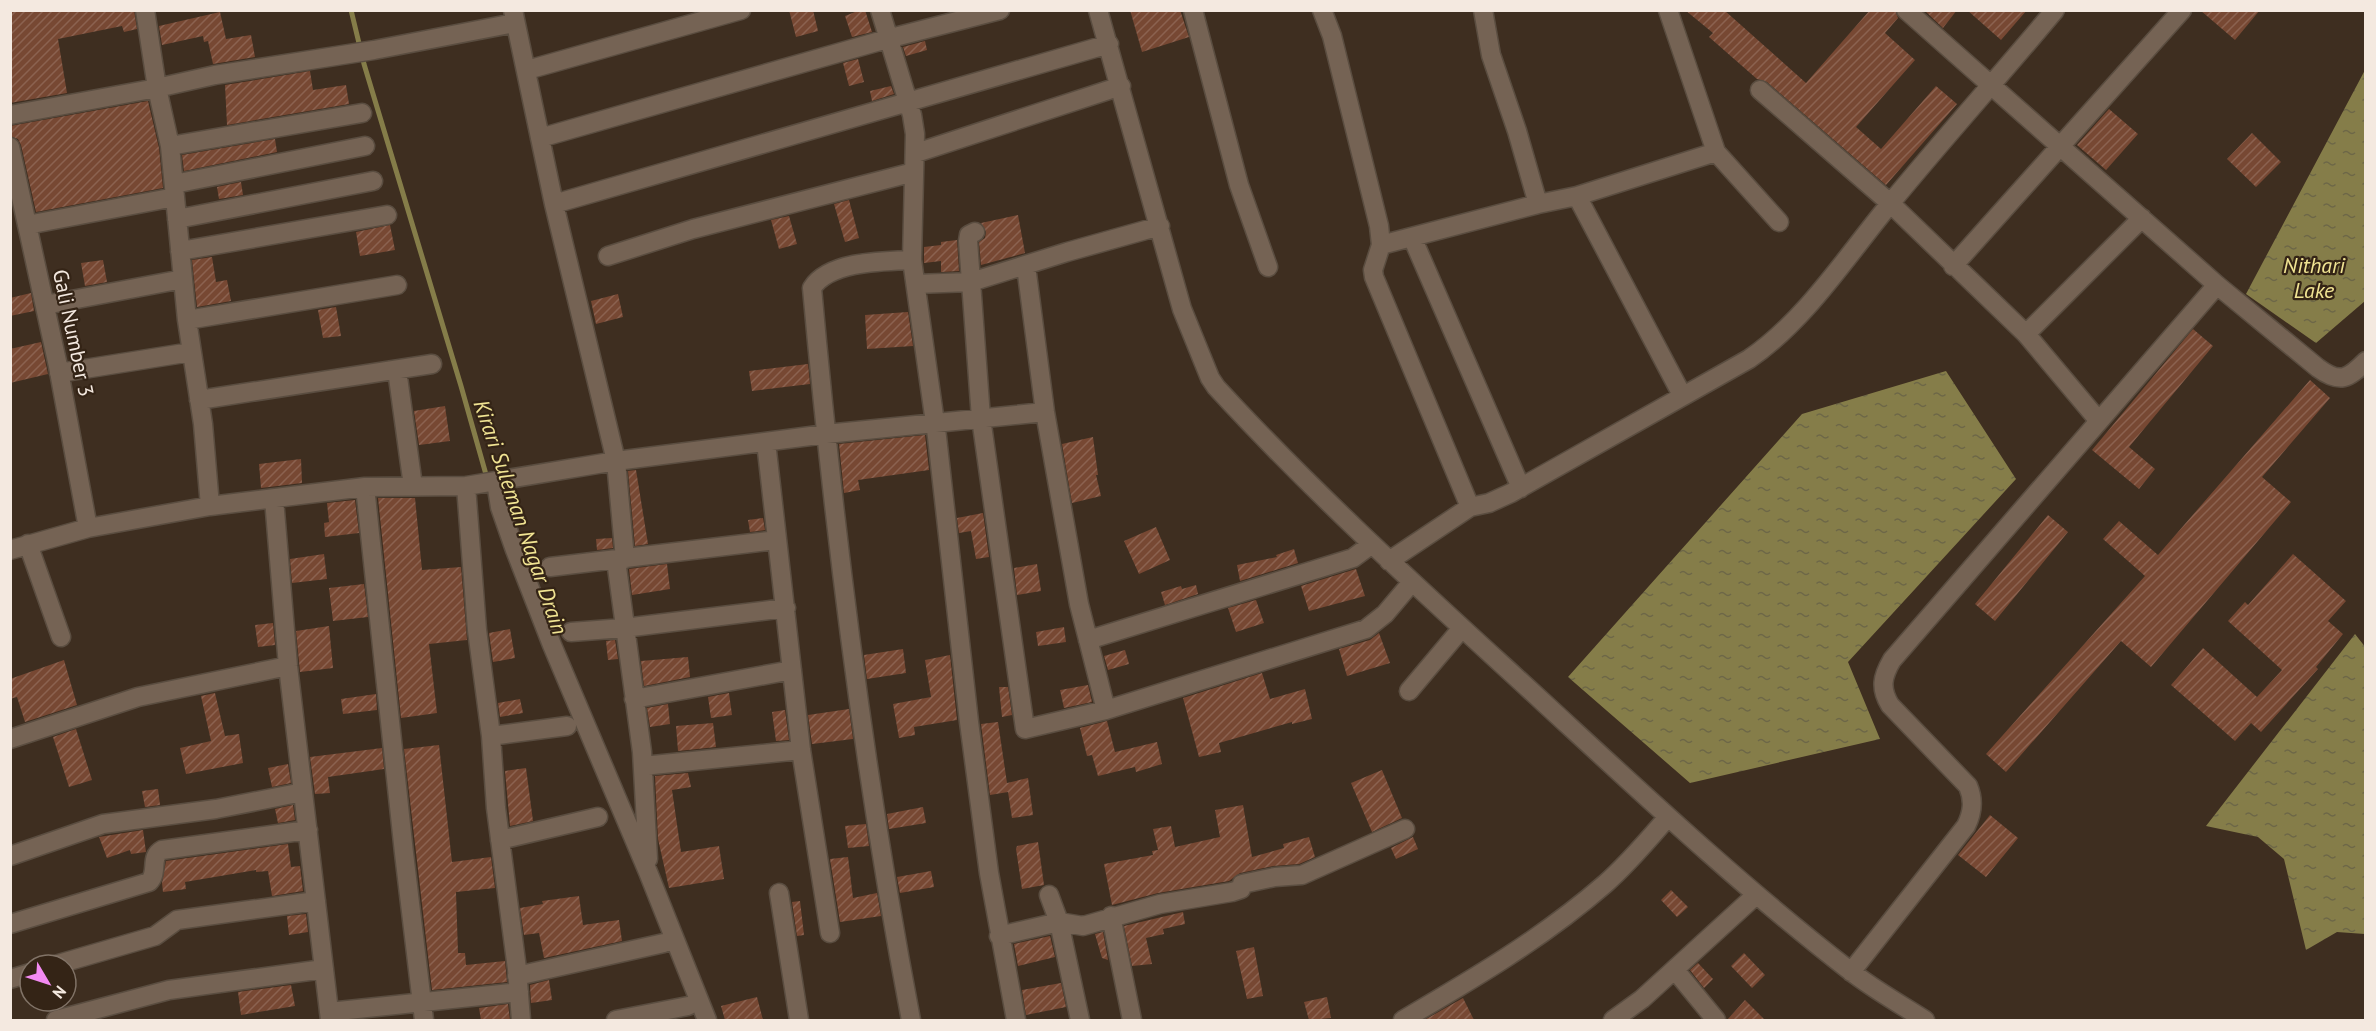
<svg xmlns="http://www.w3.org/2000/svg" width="2376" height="1031" viewBox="0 0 2376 1031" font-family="'PT Sans',sans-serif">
  <defs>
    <pattern id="water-ripples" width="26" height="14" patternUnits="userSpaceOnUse" patternTransform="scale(1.5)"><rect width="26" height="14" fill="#857d49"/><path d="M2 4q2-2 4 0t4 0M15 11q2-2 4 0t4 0" fill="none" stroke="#6d6747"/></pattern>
    <pattern id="building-hatch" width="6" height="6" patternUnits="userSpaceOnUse" patternTransform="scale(1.5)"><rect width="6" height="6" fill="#774833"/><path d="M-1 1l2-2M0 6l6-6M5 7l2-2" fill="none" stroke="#8b6250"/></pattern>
  </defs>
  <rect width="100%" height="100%" fill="#3e2e20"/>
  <path fill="url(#water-ripples)" d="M 2365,70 L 2365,301 L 2316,343 L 2246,294 Z
    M 1946,371 L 2016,479 L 1848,662 L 1880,739 L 1690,783 L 1568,677 L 1802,414 Z
    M 2355,634 L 2366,648 L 2365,934 L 2337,932 L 2306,950 L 2284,859 L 2258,837 L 2206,826 Z"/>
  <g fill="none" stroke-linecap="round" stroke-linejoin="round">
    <path stroke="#857d49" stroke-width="5" d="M 351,10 L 364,64 L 461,386 L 487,478"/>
  </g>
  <path fill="url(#building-hatch)" d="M 10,10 L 134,10 L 137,29 L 124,32 L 122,26 L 58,39 L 67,93 L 10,103 Z
    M 789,10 L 813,10 L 818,31 L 796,37 Z
    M 860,10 L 865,10 L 872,32 L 852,37 L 845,16 Z
    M 1130,10 L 1180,10 L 1189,37 L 1142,52 Z
    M 1685,10 L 1724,10 L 1806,83 L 1870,10 L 1895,10 L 1898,18 L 1885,33 L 1915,60 L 1856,127 L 1881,149 L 1936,86 L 1957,104 L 1886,185 L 1767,82 L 1757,79 L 1709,37 L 1713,33 Z
    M 1924,10 L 1957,10 L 1943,28 Z
    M 1967,10 L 2027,10 L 2001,40 Z
    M 2200,10 L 2260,10 L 2235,40 Z
    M 220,12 L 226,39 L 251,35 L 255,57 L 213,64 L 208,41 L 204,42 L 203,36 L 162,45 L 159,26 Z
    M 925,41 L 927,50 L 906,56 L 903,47 Z
    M 858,59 L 864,82 L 849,86 L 843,63 Z
    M 310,71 L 313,90 L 346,85 L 349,104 L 227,125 L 225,85 Z
    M 891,86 L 894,94 L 872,101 L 870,91 Z
    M 148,101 L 159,148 L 163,188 L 36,212 L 21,145 L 18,139 L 10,136 L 10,126 Z
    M 2109,109 L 2138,134 L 2106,170 L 2077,145 Z
    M 2252,133 L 2281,162 L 2256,187 L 2227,159 Z
    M 275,139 L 277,152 L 184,171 L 182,155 Z
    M 241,182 L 243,195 L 219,199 L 217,187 Z
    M 849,200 L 859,238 L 845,242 L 834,204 Z
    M 1018,215 L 1025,253 L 981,265 L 979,242 L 985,238 L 986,232 L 981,223 Z
    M 789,216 L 797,244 L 779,249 L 771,220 Z
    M 390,225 L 395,250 L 360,256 L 356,232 Z
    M 957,240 L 959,271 L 941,272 L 941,261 L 924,263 L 924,247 L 941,245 L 941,242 Z
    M 212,257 L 216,282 L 227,280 L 231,301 L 197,307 L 192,260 Z
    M 103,260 L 107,282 L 85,286 L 81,263 Z
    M 31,293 L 34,311 L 10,316 L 10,298 Z
    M 618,294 L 623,317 L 596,324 L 591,301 Z
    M 336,307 L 341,336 L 323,338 L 318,310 Z
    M 908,312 L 913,346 L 867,349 L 865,315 Z
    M 2193,329 L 2213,346 L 2129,447 L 2155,469 L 2139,489 L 2092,450 Z
    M 41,342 L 48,374 L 10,383 L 10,349 Z
    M 808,364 L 810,384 L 752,391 L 749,371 Z
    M 2310,380 L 2330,398 L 2262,477 L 2291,502 L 2151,667 L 2121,641 L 2006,772 L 1986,754 L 2145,576 L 2103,539 L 2119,521 L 2158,555 Z
    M 445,406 L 450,441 L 419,445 L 414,411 Z
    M 925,435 L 929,470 L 858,480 L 860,490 L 844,493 L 839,444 Z
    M 1093,437 L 1098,475 L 1096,475 L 1101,496 L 1072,503 L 1062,444 Z
    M 301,459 L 302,483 L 261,488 L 259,464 Z
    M 636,470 L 648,544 L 635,546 L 628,471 Z
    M 378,498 L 415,498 L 422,570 L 461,567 L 467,640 L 429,644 L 437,713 L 401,718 Z
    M 355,500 L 359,533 L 325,537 L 324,523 L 329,522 L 327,503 Z
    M 983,513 L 989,557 L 976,559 L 971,531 L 959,533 L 957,518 Z
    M 2048,515 L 2068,532 L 1995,621 L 1975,604 Z
    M 763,518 L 765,530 L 750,532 L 748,520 Z
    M 1156,527 L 1170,560 L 1139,574 L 1124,541 Z
    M 612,538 L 613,548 L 597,550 L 596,539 Z
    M 1294,549 L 1298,563 L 1240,581 L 1237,565 L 1277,557 L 1276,555 Z
    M 324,554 L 327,579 L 292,583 L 290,559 Z
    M 2293,554 L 2346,601 L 2328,621 L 2343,634 L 2316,667 L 2318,669 L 2261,732 L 2251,723 L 2235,741 L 2171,685 L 2203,648 L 2257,697 L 2282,670 L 2228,621 L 2245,602 L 2248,605 Z
    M 667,564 L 670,589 L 632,595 L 629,569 Z
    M 1037,564 L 1041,591 L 1017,595 L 1014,568 Z
    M 1356,569 L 1365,596 L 1309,611 L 1301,586 Z
    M 364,584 L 368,617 L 333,621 L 329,588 Z
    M 1196,585 L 1198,594 L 1165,605 L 1161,592 L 1181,586 L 1182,589 Z
    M 1256,600 L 1264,623 L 1236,632 L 1228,608 Z
    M 273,623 L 275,645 L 258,647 L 255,625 Z
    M 329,626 L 333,668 L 300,672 L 296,631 Z
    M 1064,627 L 1066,642 L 1038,646 L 1036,632 Z
    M 510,629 L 515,658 L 493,662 L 489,633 Z
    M 1379,633 L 1390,663 L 1347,676 L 1339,649 L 1370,640 Z
    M 615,640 L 618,659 L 608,660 L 606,641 Z
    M 903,649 L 906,673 L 867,679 L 864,655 Z
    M 1125,650 L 1129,664 L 1108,670 L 1104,656 Z
    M 950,655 L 957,720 L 914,727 L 915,735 L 899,738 L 893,704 L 931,697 L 925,660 Z
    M 688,657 L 690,677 L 644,686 L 641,661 Z
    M 64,660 L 77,705 L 25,722 L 17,697 L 10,699 L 10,679 Z
    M 1262,673 L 1270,699 L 1305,689 L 1312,719 L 1292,724 L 1292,722 L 1219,743 L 1221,752 L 1199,757 L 1183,698 Z
    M 1088,685 L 1092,702 L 1064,708 L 1060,690 Z
    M 999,687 L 1008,687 L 1012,715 L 1002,717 Z
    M 215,693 L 225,736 L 239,734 L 243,763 L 186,774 L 180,748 L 211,741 L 201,696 Z
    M 729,693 L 732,715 L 711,718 L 708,697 Z
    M 376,694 L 377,710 L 343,714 L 341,699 Z
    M 520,699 L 523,713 L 500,717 L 498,703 Z
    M 668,704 L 670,724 L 650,727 L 647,708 Z
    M 849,709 L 853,739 L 812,744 L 808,715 Z
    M 785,710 L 789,740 L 776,741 L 772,712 Z
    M 1107,721 L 1115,752 L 1157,742 L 1162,764 L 1136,772 L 1135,767 L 1098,776 L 1092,755 L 1087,756 L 1080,728 Z
    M 998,722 L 1007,783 L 1028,778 L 1033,815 L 1012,818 L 1008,792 L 990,795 L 981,724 Z
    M 713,723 L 716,747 L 678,751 L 676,726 Z
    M 76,729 L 92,780 L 69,787 L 53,737 Z
    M 439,745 L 452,862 L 491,857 L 495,888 L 456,892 L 458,953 L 465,953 L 466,965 L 505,961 L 507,982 L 432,990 L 404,749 Z
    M 382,748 L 384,769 L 328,777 L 330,793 L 315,794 L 310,757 Z
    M 288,764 L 291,783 L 272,787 L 268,768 Z
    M 526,768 L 533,821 L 510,826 L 505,771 Z
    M 1382,770 L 1402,818 L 1372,832 L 1351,783 Z
    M 688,773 L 691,787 L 672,790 L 681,852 L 719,846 L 724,879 L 669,888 L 658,839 L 655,776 Z
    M 158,789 L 160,805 L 145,807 L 142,791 Z
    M 293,805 L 295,820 L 278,823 L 275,809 Z
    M 1243,805 L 1252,857 L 1284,848 L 1283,844 L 1309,837 L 1315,857 L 1299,864 L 1273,866 L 1240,873 L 1229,881 L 1158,893 L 1112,905 L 1104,864 L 1153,855 L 1152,851 L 1158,850 L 1153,829 L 1171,826 L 1175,847 L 1220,837 L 1215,810 Z
    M 923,807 L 926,823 L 889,829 L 887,814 Z
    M 1990,815 L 2018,838 L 1986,877 L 1958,855 Z
    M 866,824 L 869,846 L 848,848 L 845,826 Z
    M 143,830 L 146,852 L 131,854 L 130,850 L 107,858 L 99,837 Z
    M 1413,837 L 1418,849 L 1396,859 L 1391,848 Z
    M 1038,842 L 1044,885 L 1022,889 L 1016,849 L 1017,846 Z
    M 288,844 L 291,867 L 300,866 L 303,891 L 272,896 L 268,871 L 256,872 L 256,870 L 185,882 L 186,889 L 163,892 L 162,883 L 166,861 Z
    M 848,857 L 853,898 L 877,893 L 881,916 L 840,922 L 830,859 Z
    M 931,871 L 934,887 L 900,893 L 897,877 Z
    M 1671,890 L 1688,907 L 1677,917 L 1661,900 Z
    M 579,896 L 583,925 L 619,920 L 622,941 L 544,958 L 539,933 L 524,935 L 520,908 L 543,904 L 542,901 Z
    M 800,901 L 804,935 L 797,936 L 792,902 Z
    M 1183,912 L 1185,924 L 1163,929 L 1164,934 L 1146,938 L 1152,964 L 1132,966 L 1124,926 Z
    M 306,914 L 308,932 L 289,935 L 287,916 Z
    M 1103,932 L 1108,960 L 1102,958 L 1095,934 Z
    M 1050,936 L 1055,957 L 1018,966 L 1014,944 Z
    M 1254,947 L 1263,996 L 1247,999 L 1236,951 Z
    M 1744,953 L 1765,975 L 1752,988 L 1731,966 Z
    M 1698,963 L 1713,979 L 1704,988 L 1690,970 Z
    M 549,980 L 552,1000 L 531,1003 L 530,985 Z
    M 1061,983 L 1066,1007 L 1026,1015 L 1022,990 Z
    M 291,985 L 295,1006 L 241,1015 L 238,992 Z
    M 757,997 L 763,1020 L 725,1020 L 721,1006 Z
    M 1327,997 L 1331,1018 L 1309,1020 L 1304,1002 Z
    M 1463,998 L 1474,1020 L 1424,1020 L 1435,1014 Z
    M 1745,1000 L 1765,1020 L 1727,1020 Z
    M 508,1004 L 510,1020 L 481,1020 L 479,1008 Z"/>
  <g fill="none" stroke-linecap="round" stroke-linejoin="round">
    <defs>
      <path id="minor" d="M 145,10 L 157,88 L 170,146 L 187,320 L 203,424 L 210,506
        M 513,10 L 554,204 L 616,461 L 625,559
        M 880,10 L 912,115 L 915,134 L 912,260 L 937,437 L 969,722 L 989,873 L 1016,1020
        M 1098,10 L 1182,309 L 1210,378 L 1216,387 C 1319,499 1432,600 1543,702 C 1643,794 1742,887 1849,970 C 1873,989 1900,1004 1925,1020
        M 1193,10 L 1239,185 L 1268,267
        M 1322,10 L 1332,36 L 1379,226 L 1381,245 L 1373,270 L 1374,277 L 1470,507
        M 1483,10 L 1491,55 L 1517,131 L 1538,204
        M 1668,10 L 1716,152 L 1779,222
        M 1906,10 L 2217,285 L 2318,368 C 2340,384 2348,379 2366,361
        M 527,70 L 741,10
        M 1760,90 L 1890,203 L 2026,334 L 2099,421
        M 10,115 L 157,88 L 215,75 L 374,50 L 515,23
        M 540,138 L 887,39 L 1000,10
        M 170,146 L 362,113
        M 10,147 L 58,366 L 88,528
        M 916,153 L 1121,86
        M 174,184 L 365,146
        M 1577,196 L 1716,152
        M 554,204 L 1109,44
        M 177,219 L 373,181
        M 27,225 L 175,197
        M 975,232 L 969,235 L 968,241 L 981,418 L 1025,729 L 1106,710 L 1366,629 L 1385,614 L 1412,582
        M 1412,237 L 1521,488
        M 1381,245 L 1538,204 L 1577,196 L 1682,395
        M 180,251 L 387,215
        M 608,256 L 693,229 L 914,172
        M 1026,266 L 1045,412 L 1079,604 L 1106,710
        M 1953,266 L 2182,10
        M 916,284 L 971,282 L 1067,252 L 1160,226
        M 45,305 L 183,279
        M 187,320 L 397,285
        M 2026,334 L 2142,218
        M 397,370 L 413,486
        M 59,373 L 191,352
        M 199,400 L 432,364
        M 766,442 L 801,750 L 830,933
        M 496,482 L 500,507 L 515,550 L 552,645 L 648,872 L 707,1020
        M 466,486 L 477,630 L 491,736 L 496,808 L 517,969 L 521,1020
        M 365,487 L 404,853 L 424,1020
        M 274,499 L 288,666 L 330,1020
        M 28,544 L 61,637
        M 10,550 L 88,528 L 210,506 L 365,487 L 466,486 L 616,461 L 826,434 L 1045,412
        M 616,560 L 642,752 L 648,859
        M 1389,561 L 1470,507 L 1489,503 L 1511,493 L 1749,359 C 1805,321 1846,257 1889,205 C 1943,139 2000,76 2055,10
        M 550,567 L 777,540
        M 571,632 L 624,628 L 786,608
        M 1088,640 L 1353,558 L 1372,544
        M 1409,691 L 1462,628
        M 634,699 L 792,670
        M 491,736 L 567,726
        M 10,739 L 138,697 L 288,666
        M 643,766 L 801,750
        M 500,840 L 598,817
        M 10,856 L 103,824 L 216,809 L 303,792
        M 779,893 L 799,1020
        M 1049,895 L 1059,922 L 1080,1020
        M 1111,916 L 1132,1020
        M 10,924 L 149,882 C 159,872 149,857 162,850 L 308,830
        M 999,936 L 1059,922 L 1083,926 L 1160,904 L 1232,892 L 1241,889 L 1242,884 L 1275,877 L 1302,875 L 1405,829
        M 55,965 L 155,936 L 177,920 L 316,901
        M 1675,970 L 1716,1020
        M 1851,972 L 1966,826 C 1973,812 1974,800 1968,786 L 1890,705 C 1880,688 1882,677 1892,660 L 2217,285
        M 517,976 L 664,943
        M 10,979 L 30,973
        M 329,1012 L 519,992
        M 56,1020 L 169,990 L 324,969
        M 616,1020 L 688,1006
        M 911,1020 C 865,780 834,532 812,288 C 829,261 883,261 912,260
        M 1403,1020 C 1473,979 1543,938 1605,884 C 1628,864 1648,840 1668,817
        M 1613,1020 L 1642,999 L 1756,895"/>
    </defs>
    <use href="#minor" stroke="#5a4d40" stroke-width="21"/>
    <use href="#minor" stroke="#756354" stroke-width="18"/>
  </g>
  <g text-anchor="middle" stroke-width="4.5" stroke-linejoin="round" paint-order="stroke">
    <g font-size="21" fill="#f4e9e0" stroke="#342416">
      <text transform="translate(73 333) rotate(78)" y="7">Gali Number 3</text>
    </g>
    <g font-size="22" font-style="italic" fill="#f1e493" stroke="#342416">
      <text x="2314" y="273">Nithari<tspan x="2314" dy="25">Lake</tspan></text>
      <text transform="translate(521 517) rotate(71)" y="8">Kirari Suleman Nagar Drain</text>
    </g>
  </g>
  <rect width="2376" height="1031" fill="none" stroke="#f4e9e0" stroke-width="24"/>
  <g transform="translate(48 983) rotate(129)"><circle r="28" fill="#342416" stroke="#817367" stroke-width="1.5"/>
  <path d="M0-4.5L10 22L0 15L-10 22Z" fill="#f38af2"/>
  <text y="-9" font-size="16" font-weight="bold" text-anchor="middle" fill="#f4e9e0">N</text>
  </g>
</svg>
